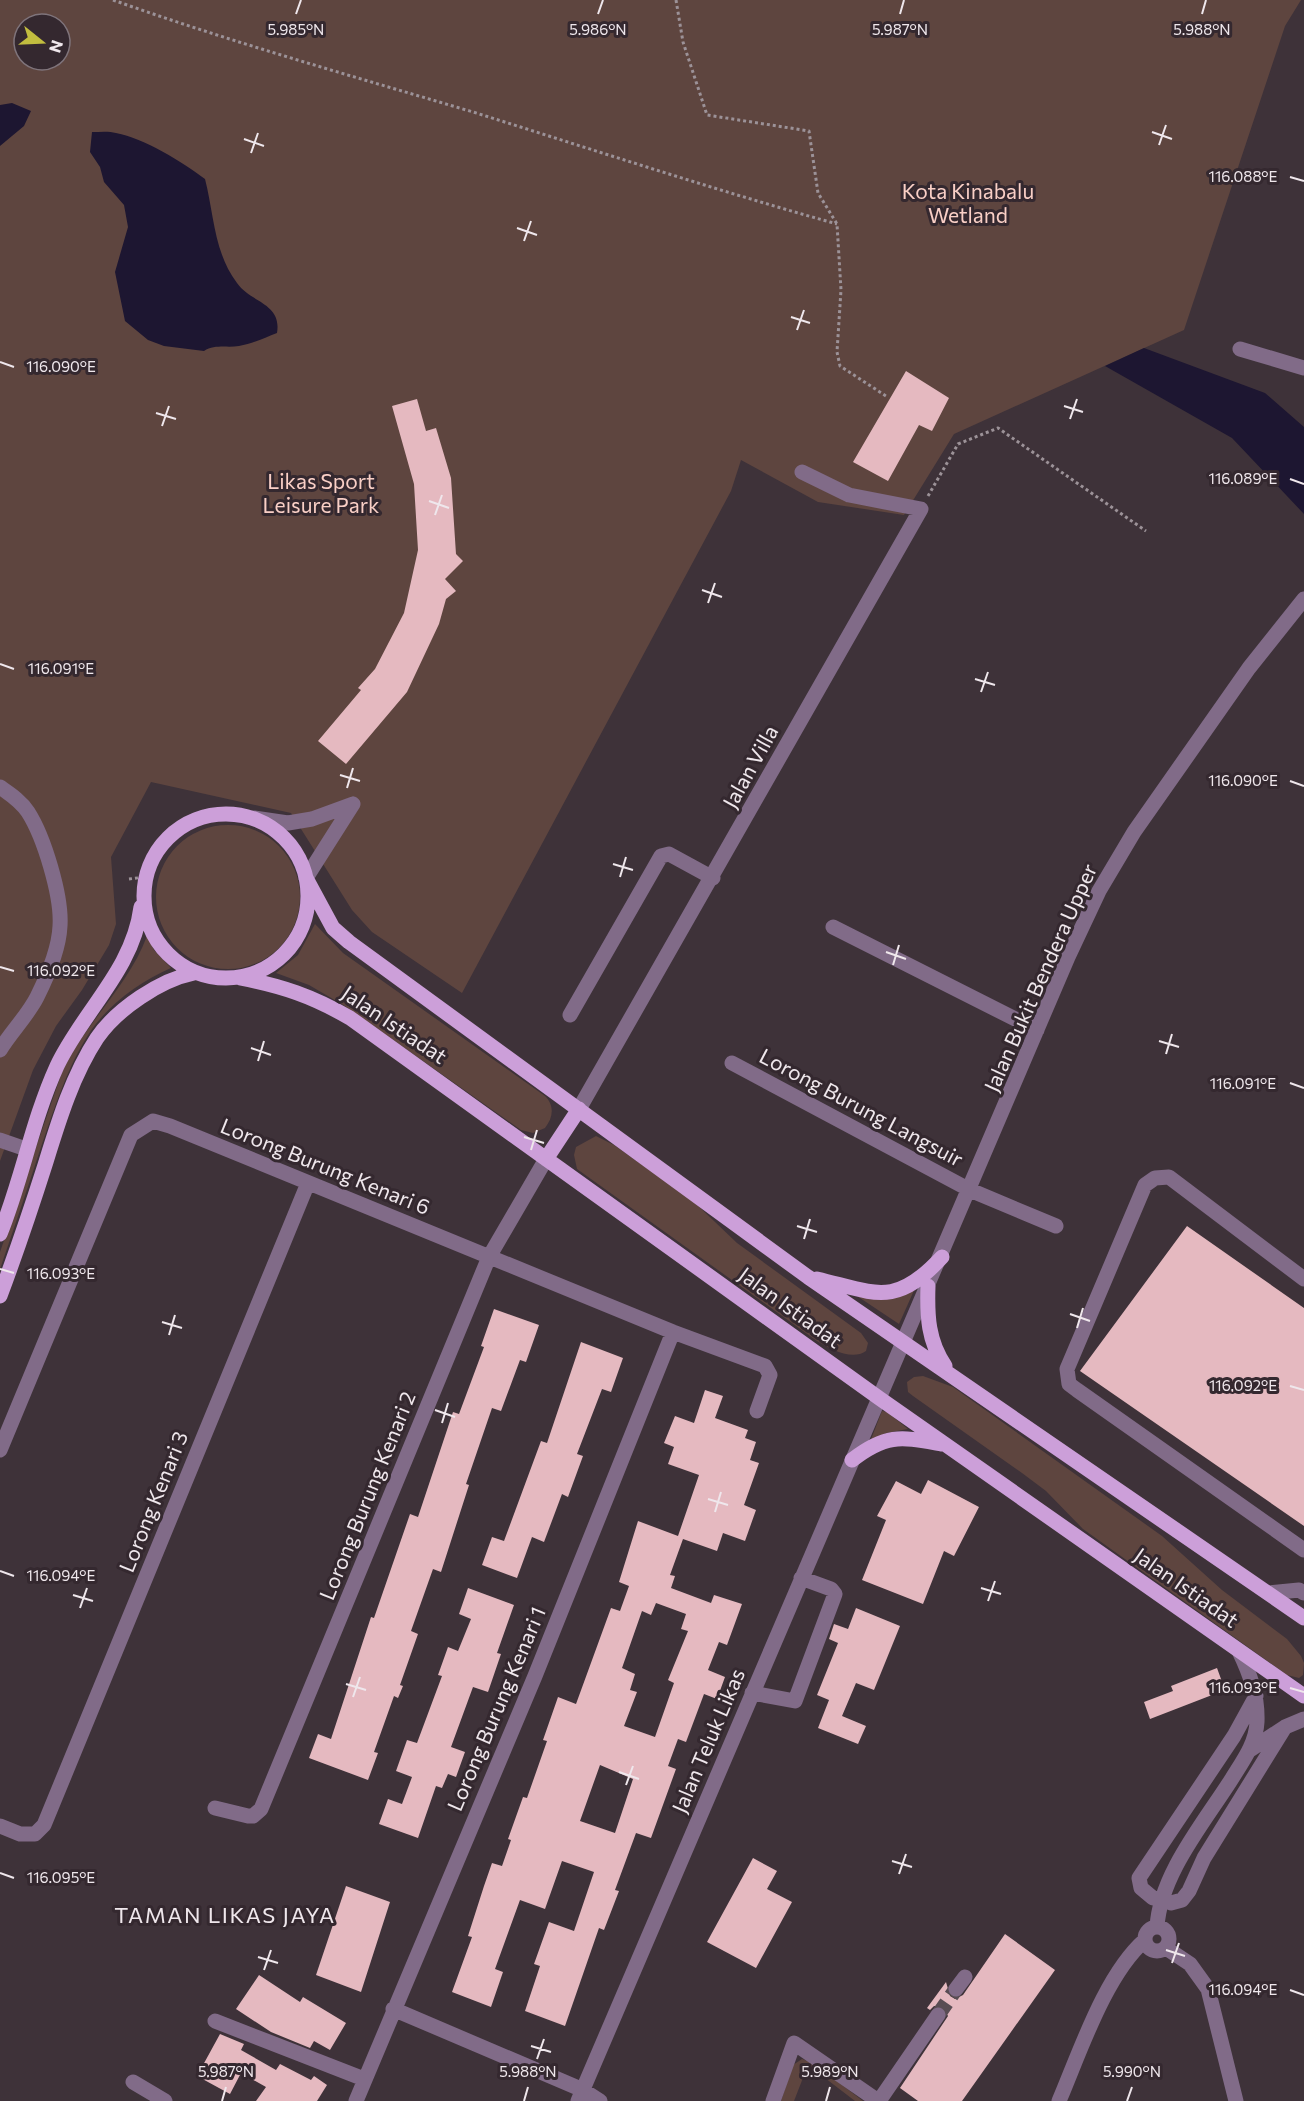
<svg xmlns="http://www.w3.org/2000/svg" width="1304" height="2101" viewBox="0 0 1304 2101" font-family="Commissioner,sans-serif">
  <rect width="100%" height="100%" fill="#3e3239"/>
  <path fill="#5e453f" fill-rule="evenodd" d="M 0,0 L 1301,0 L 1285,26 L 1184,330 L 954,434 L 904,515 L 818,502 L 741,460 L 731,491 L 462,993 L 372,932 L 352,910 L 291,813 L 151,782 L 111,857 L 116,924 L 109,945 L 82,990 L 56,1026 L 33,1070 L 0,1161 ZM 24,24 L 60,24 L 60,60 L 24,60 Z
    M156 897a72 72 0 1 1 144 0a72 72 0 1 1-144 0Z
    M 315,924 L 343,953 L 545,1096 C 555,1106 553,1118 545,1128 L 533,1133 L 521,1130 L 345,1006 L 309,985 L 276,973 L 298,955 Z
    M 147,936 L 154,950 L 171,968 C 141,981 112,1002 92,1029 C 68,1064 55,1107 41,1147 C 28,1187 14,1228 0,1269 L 0,1252 L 62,1072 C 85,1023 128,987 147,936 Z
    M 596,1136 L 614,1145 L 692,1200 L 737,1243 L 861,1333 L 868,1343 L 866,1351 C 852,1361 830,1349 817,1341 L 577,1169 L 574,1155 L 576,1147 Z
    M 916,1286 L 899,1324 L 854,1294 Z
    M 923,1376 L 953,1387 L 1162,1536 L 1222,1590 L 1287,1639 L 1301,1656 L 1304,1663 L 1303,1675 L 1299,1678 L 1287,1675 L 1083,1529 L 1046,1491 L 1022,1473 L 913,1396 L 908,1392 L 907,1382 L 914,1377 Z
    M 882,1411 L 887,1412 L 908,1429 L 886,1433 L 870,1442 Z
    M 802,2059 L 813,2063 L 863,2101 L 855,2101 L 808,2065 L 794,2101 L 781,2101 L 793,2065 Z"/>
  <path fill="#1d1631" d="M 12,103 L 31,111 L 24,126 L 0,146 L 0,105 Z
    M 92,132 C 100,132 109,131 116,133 C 144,138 182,162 205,179 C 214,214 214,253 237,283 C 251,303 282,303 277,333 C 264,338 252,344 239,346 C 227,348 215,344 204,351 L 164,346 L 148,340 L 125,321 L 115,272 L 128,227 L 124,205 L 104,182 L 100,167 L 90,152 Z
    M 1144,348 L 1265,393 L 1304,427 L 1304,514 L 1232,438 L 1105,366 Z"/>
  <path fill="#e5b9c0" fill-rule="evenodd" d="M 906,371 L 949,398 L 932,431 L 919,425 L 888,481 L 853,462 Z
    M 417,399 L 426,431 L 436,428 L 451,478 L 456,554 L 463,561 L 445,579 L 456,591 L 446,599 L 439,624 L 407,692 L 346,764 L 318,741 L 361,690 L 358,688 L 375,669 L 404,613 L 418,550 L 414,484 L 392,406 Z
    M 1187,1226 L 1304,1308 L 1304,1526 L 1080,1371 Z
    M 494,1309 L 539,1325 L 526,1362 L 520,1360 L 501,1411 L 492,1408 L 466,1484 L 469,1485 L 441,1572 L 433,1569 L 411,1631 L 418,1634 L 400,1685 L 403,1686 L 398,1698 L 394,1696 L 374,1752 L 378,1753 L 368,1780 L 309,1758 L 318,1734 L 331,1739 L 371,1617 L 374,1618 L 410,1514 L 418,1517 L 453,1412 L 459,1414 L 484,1347 L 481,1346 Z
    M 581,1342 L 623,1358 L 611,1392 L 602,1389 L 577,1454 L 583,1456 L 568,1497 L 562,1494 L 544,1542 L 532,1537 L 517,1578 L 482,1565 L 492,1537 L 504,1541 L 541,1441 L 547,1443 Z
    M 705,1390 L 723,1396 L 715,1418 L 748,1430 L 745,1438 L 756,1442 L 750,1460 L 759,1463 L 744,1505 L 756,1510 L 745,1541 L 723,1533 L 717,1551 L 683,1539 L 670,1575 L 675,1576 L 671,1588 L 711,1603 L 714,1595 L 742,1604 L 727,1645 L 719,1642 L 708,1670 L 725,1677 L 717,1699 L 704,1694 L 686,1742 L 678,1739 L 668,1766 L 676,1769 L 651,1838 L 636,1833 L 615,1890 L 619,1891 L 604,1930 L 599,1928 L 565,2026 L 525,2011 L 540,1966 L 534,1964 L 549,1922 L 574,1931 L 594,1872 L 562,1861 L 545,1909 L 520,1900 L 495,1969 L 503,1972 L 491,2007 L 452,1992 L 472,1937 L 468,1936 L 484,1886 L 492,1863 L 502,1866 L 511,1840 L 508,1839 L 523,1797 L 527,1798 L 547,1741 L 543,1740 L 558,1697 L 576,1704 L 611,1608 L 620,1611 L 629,1586 L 619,1582 L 638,1521 L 678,1536 L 699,1475 L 668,1464 L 674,1447 L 664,1443 L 675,1416 L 694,1423 ZM 656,1603 L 686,1614 L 681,1629 L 688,1631 L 668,1680 L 674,1683 L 655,1737 L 624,1726 L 637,1692 L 630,1690 L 635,1674 L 622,1668 L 642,1611 L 651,1615 ZM 600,1765 L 633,1779 L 615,1833 L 580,1821 Z
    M 928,1480 L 979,1507 L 954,1556 L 944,1551 L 923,1604 L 862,1580 L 886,1520 L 877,1516 L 896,1481 L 921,1494 Z
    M 468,1588 L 514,1605 L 497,1653 L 501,1654 L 488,1692 L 473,1687 L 451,1747 L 465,1752 L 456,1777 L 448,1774 L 442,1788 L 436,1786 L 418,1838 L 379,1824 L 388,1799 L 402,1804 L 412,1777 L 396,1771 L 407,1740 L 417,1743 L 442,1676 L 438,1675 L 448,1647 L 458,1651 L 471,1619 L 459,1614 Z
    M 856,1608 L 900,1626 L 874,1690 L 856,1683 L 842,1716 L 866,1726 L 858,1744 L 818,1728 L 829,1700 L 817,1695 L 838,1643 L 829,1639 L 834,1624 L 848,1629 Z
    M 1217,1668 L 1225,1690 L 1150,1719 L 1144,1702 L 1173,1691 L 1171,1686 Z
    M 753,1858 L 777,1871 L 767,1889 L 792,1902 L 756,1968 L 707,1942 Z
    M 346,1886 L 390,1902 L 361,1992 L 316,1975 Z
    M 1005,1934 L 1055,1970 L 962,2101 L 918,2101 L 900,2088 L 948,2016 L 943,2007 L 934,2006 L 930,2010 L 927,2008 L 946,1982 L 950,1996 L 955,1999 L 963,1995 Z
    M 259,1975 L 300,2002 L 303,1997 L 346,2023 L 330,2050 L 314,2041 L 310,2048 L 271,2032 L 236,2009 Z
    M 220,2034 L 244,2044 L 241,2050 L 276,2070 L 280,2064 L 311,2080 L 314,2076 L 327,2085 L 317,2101 L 256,2101 L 266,2087 L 241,2073 L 230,2094 L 197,2076 Z"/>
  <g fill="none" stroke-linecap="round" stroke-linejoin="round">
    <path stroke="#594d54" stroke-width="15" stroke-dasharray="15 8" stroke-linecap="butt" d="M 938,2015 L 956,1989"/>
    <path stroke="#9c9298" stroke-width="3" stroke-dasharray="3 3" stroke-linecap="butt" d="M 113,0 C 231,42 352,76 473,112 C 594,150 715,190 837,224
      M 676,0 L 683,42 L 707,115 L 809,131 L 818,193 L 837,224 L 841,290 L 837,352 L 840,366 L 886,396
      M 928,496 L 958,444 L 998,428 L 1146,531
      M 129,879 L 145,877"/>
    <path stroke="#816b88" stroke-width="15" d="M 1240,349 L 1304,368
      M 0,787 C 10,794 21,801 28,812 C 44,837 62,896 60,926 C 59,949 47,977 37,997 C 28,1015 11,1032 0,1050
      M 254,818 L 288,823 L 312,819 L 353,804
      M 306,878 L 353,804
      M 833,927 L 1037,1030
      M 570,1015 L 661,856 L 669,854 L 713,878
      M 732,1063 L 970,1190 L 1056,1226
      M 579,1109 L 921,509 L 849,495 L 802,472
      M 0,1140 L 26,1149
      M 1304,1279 L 1169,1177 L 1155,1178 L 1145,1185 L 1067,1369 L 1069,1384 L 1077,1390 L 1304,1550
      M 0,1450 L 131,1135 L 153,1121 L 170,1126 L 673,1332 L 765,1366 L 770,1375 L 757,1411
      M 1269,1593 L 1299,1590 L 1304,1593
      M 752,1693 L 795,1701 L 835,1594 L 831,1589 L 801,1578
      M 1250,1750 L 1285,1727 L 1304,1719
      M 215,1808 L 248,1816 L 253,1816 L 261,1809 L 489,1257 L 546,1159
      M 0,1826 L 20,1834 L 35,1834 L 44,1825 L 308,1183
      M 1153,1898 L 1141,1888 L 1139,1878 L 1234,1736 L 1256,1696
      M 1171,1903 L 1182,1900 L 1189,1891 L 1204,1858 L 1285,1727
      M1145 1939a12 12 0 1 1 24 0a12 12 0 1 1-24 0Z
      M 1157,1927 C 1160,1875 1203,1824 1231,1780 C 1242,1762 1256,1744 1257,1722 C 1258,1695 1250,1674 1239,1651
      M 1166,1948 L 1190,1964 L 1208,1989 L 1236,2101
      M 956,1989 L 965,1977
      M 393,2009 L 583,2090 L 600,2101
      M 215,2021 L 364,2079
      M 133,2082 L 165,2101
      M 356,2101 L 535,1676 L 673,1332
      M 578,2101 L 1068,957 L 1099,891 L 1134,832 L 1249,668 L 1304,599
      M 773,2101 L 794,2043 L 878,2101
      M 879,2101 L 938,2015
      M 1059,2101 C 1080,2052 1105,1975 1145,1940"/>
    <path stroke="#cc9fd9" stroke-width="15" d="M144 896a82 82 0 1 1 164 0a82 82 0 1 1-164 0Z
      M 306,878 L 333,928 L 349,942 L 808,1277 L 1304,1618
      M 240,978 C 282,986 312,996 350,1018 L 879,1398 L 1304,1696
      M 546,1159 L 579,1109
      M 0,1234 C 22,1180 32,1121 57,1066 C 83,1011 133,970 141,907
      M 817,1279 C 876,1293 895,1308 942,1257
      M 928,1286 C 927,1316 928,1341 945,1366
      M 0,1296 C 16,1253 31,1209 45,1165 C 58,1123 72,1076 97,1038 C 117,1009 160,980 194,973
      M 852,1460 C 887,1433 901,1437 942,1444"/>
  </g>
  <path fill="none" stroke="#efe7ec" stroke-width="2" d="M 296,14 L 301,0M 598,14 L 603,0M 900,14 L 904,0M 1202,14 L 1206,0M 1152,132 L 1172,139M 244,139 L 264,146M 1159,145 L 1166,125M 251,153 L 258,133M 1290,177 L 1304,181M 517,228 L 537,235M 524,241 L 531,221M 791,317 L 810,323M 797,330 L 804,310M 0,362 L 14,367M 1064,406 L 1083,412M 156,413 L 176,419M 1070,419 L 1077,399M 162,426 L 169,406M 1290,479 L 1304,484M 429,501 L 449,508M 435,515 L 442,495M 702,590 L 722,597M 708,603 L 715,583M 0,664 L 14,669M 975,679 L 995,685M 981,692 L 988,672M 340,775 L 360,781M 1290,781 L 1304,786M 347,788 L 353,768M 613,864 L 633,870M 620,877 L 626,857M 886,952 L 906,959M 893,965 L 899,945M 0,967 L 14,971M 1159,1041 L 1179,1047M 251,1048 L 271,1055M 1166,1054 L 1172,1034M 258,1061 L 264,1041M 1290,1083 L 1304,1088M 524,1137 L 544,1143M 531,1150 L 537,1130M 797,1226 L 817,1232M 804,1239 L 810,1219M 0,1269 L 14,1273M 1070,1314 L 1090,1321M 162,1322 L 182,1328M 1077,1328 L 1083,1308M 169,1335 L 175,1315M 1290,1386 L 1304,1390M 435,1410 L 455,1417M 442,1423 L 448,1403M 708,1499 L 728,1505M 715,1512 L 721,1492M 0,1571 L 14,1576M 981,1588 L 1001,1594M 73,1595 L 93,1601M 988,1601 L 995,1581M 80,1608 L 87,1588M 346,1684 L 366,1690M 1290,1688 L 1304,1692M 353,1697 L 360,1677M 619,1772 L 639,1779M 626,1785 L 633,1766M 892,1861 L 912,1867M 0,1873 L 14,1878M 899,1874 L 906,1854M 1166,1950 L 1185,1956M 258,1957 L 278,1963M 1172,1963 L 1179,1943M 264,1970 L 271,1950M 1290,1990 L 1304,1995M 531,2046 L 551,2052M 537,2059 L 544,2039M 222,2101 L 226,2087M 524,2101 L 528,2087M 826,2101 L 830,2087M 1127,2101 L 1132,2087"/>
  <g text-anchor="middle" stroke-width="6" stroke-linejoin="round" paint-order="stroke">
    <g font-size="21" fill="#f9cfc6" stroke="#34282f">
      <text x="968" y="199">Kota Kinabalu<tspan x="968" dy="24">Wetland</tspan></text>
      <text x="321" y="489">Likas Sport<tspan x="321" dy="24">Leisure Park</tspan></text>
    </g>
    <g font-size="21" fill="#efe7ec" stroke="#34282f">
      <text transform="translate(751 767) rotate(-61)" y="7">Jalan Villa</text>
      <text transform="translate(1041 978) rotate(-66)" y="7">Jalan Bukit Bendera Upper</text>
      <text transform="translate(394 1025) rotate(34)" y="7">Jalan Istiadat</text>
      <text transform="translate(861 1108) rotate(28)" y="7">Lorong Burung Langsuir</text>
      <text transform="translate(325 1167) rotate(22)" y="7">Lorong Burung Kenari 6</text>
      <text transform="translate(790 1308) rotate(36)" y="7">Jalan Istiadat</text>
      <text transform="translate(368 1496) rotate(-68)" y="7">Lorong Burung Kenari 2</text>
      <text transform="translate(154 1502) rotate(-68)" y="7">Lorong Kenari 3</text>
      <text transform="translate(1186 1588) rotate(35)" y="7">Jalan Istiadat</text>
      <text transform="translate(497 1709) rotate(-67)" y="7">Lorong Burung Kenari 1</text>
      <text transform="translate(709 1741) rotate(-67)" y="7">Jalan Teluk Likas</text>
    </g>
    <g font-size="22" letter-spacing="1.5" fill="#efe7ec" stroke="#34282f">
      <text x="225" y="1923">TAMAN LIKAS JAYA</text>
    </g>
  </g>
  <g font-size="15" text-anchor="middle" fill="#efe7ec" stroke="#34282f" stroke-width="6" stroke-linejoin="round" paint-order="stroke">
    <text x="296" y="35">5.985°N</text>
    <text x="598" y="35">5.986°N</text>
    <text x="900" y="35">5.987°N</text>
    <text x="1202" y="35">5.988°N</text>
    <text x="1243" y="182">116.088°E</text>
    <text x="61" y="372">116.090°E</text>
    <text x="1243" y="484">116.089°E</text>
    <text x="61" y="674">116.091°E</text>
    <text x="1243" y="786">116.090°E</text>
    <text x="61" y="976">116.092°E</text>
    <text x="1243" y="1089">116.091°E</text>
    <text x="61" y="1279">116.093°E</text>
    <text x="1243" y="1391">116.092°E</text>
    <text x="61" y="1581">116.094°E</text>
    <text x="1243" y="1693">116.093°E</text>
    <text x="61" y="1883">116.095°E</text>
    <text x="1243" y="1995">116.094°E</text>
    <text x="226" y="2077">5.987°N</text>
    <text x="528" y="2077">5.988°N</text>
    <text x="830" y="2077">5.989°N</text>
    <text x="1132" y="2077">5.990°N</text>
  </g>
  <g transform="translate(42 42) rotate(108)"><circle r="28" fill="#34282f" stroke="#7f747b" stroke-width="1.5"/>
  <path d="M0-4.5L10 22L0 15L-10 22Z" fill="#c2bd3f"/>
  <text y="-9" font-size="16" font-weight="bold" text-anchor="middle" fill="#efe7ec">N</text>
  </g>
</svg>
